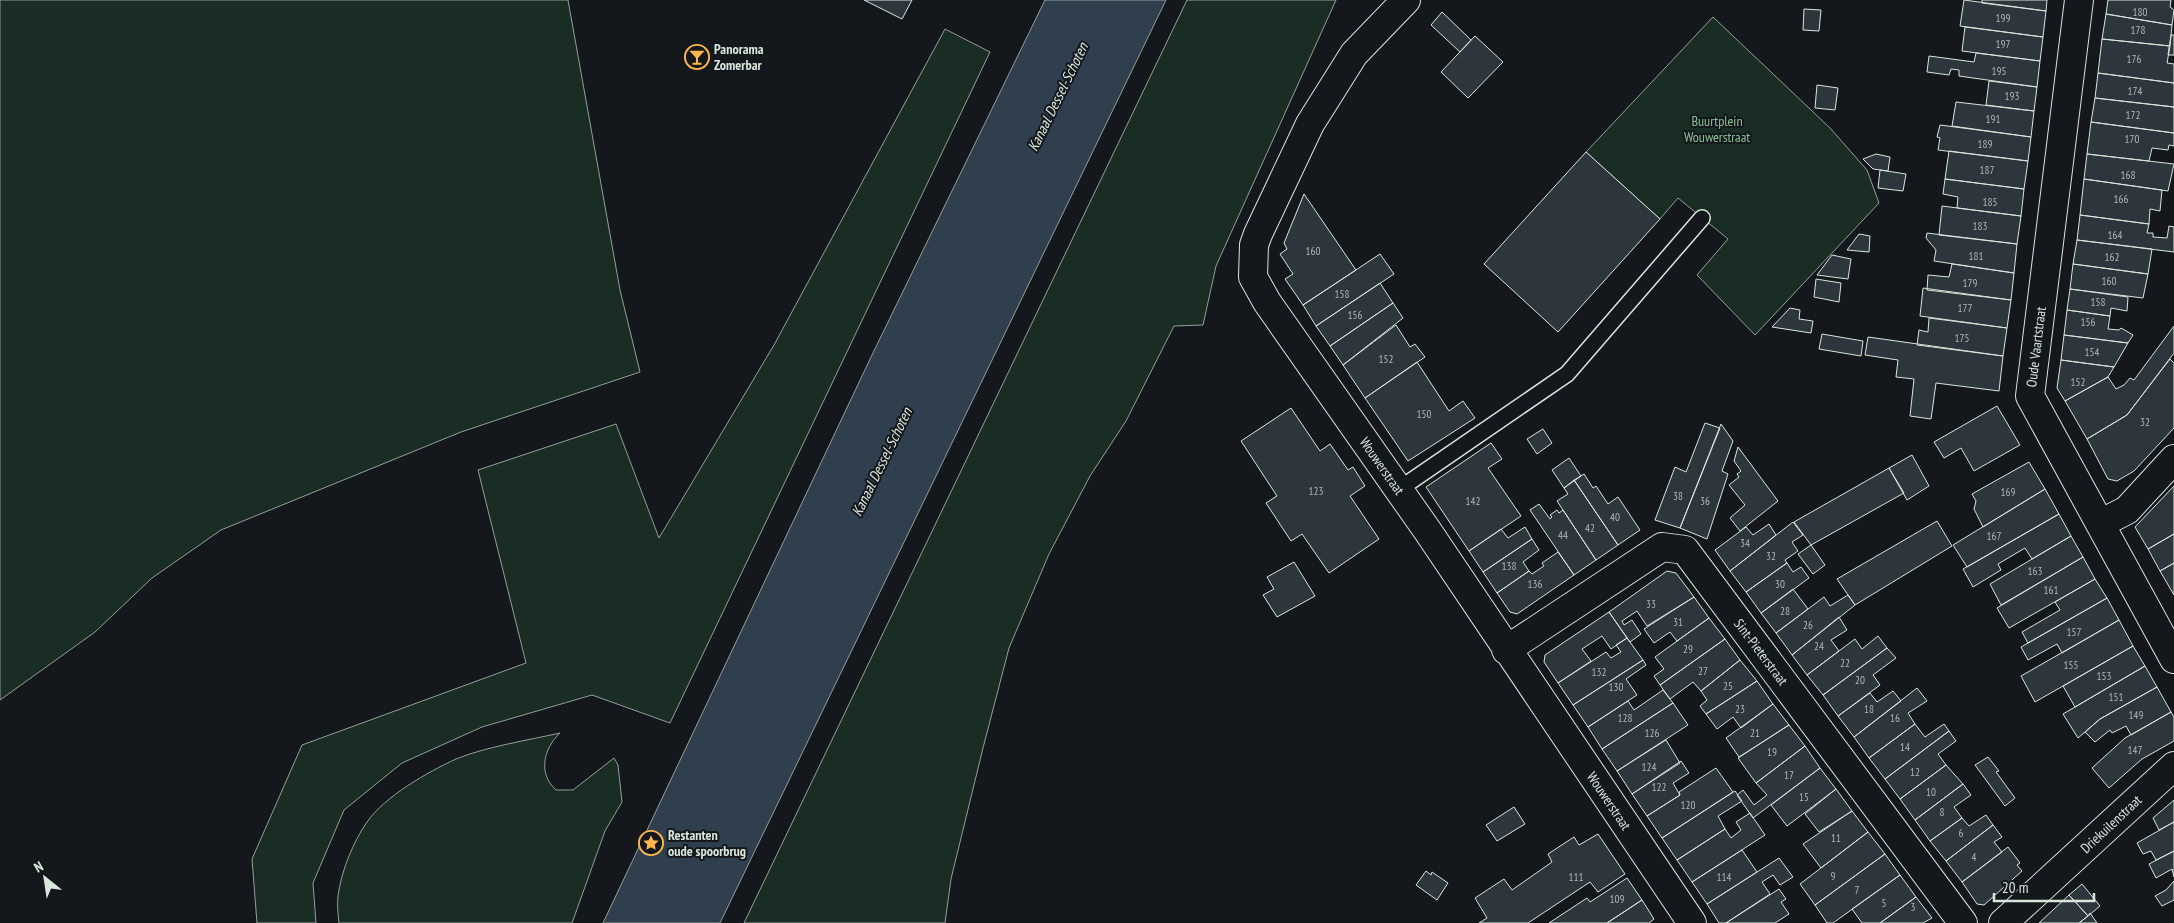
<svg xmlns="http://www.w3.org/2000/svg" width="2174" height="923" viewBox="0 0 2174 923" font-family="'PT Sans Narrow',sans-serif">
  <rect width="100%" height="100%" fill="#14181c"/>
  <path fill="#1a2d24" stroke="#939e99" d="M 0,0 L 568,0 L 620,290 L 640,372 L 461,432 L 221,530 L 152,578 L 95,632 L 0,700 Z
    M 1187,0 L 1336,0 L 1216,266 L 1203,325 L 1174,326 L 1126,421 L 1090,476 L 1049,554 L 1009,648 L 983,748 L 951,879 L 945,923 L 744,923 Z
    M 1713,17 L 1830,128 L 1867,170 L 1879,203 L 1755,335 L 1697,275 L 1728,239 L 1678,198 L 1660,219 L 1586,152 Z
    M 945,29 L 990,52 L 670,723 L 592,695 L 482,727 L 402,763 L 344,810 L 313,883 L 316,923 L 257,923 L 252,859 L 302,745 L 526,663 L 478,470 L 616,424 L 659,538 L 774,345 Z
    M 560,733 C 543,749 538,774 556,790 L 573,790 L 614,758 L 618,765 L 622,802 L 605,831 L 572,923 L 339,923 C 338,914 337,905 338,896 C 341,872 353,842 367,822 C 385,796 428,772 456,759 C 485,747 529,740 560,733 Z"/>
  <path fill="#2f3f4d" stroke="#939e99" d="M 1045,0 L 1166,0 L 720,923 L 603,923 L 871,357 Z"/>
  <path fill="#2c363c" stroke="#d8e6dc" d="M 864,0 L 912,0 L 902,19 Z
    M 1964,0 L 2046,11 L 2043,37 L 1960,26 Z
    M 1982,0 L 2047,0 L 2046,11 L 1982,3 Z
    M 2108,0 L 2171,0 L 2170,7 L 2174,10 L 2172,25 L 2106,14 Z
    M 1804,9 L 1821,10 L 1819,31 L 1803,30 Z
    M 1442,12 L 1471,40 L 1460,52 L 1431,25 Z
    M 2106,14 L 2172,25 L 2170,46 L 2102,39 Z
    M 1965,27 L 2043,37 L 2040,61 L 1962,51 Z
    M 2171,35 L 2174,35 L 2174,55 L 2168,55 Z
    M 1475,36 L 1503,62 L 1468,98 L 1441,72 Z
    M 2102,39 L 2170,46 L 2167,63 L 2174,64 L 2174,83 L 2098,73 Z
    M 1976,53 L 2040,61 L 2037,87 L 1959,76 L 1959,70 L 1951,69 L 1949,75 L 1927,72 L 1929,56 L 1974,62 Z
    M 2098,73 L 2174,83 L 2174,107 L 2095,98 Z
    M 1989,81 L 2037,87 L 2034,111 L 1986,105 Z
    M 1817,85 L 1838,88 L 1835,110 L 1815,108 Z
    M 2095,98 L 2174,107 L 2174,133 L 2091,122 Z
    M 1956,102 L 2034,111 L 2031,137 L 1952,126 Z
    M 2091,122 L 2174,133 L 2174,146 L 2169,145 L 2168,150 L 2152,148 L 2149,161 L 2087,154 Z
    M 1940,125 L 2031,137 L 2028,161 L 1938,150 L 1940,138 L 1937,137 Z
    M 1949,151 L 2028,161 L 2024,189 L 1945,179 Z
    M 1586,152 L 1660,219 L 1558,332 L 1484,264 Z
    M 1876,154 L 1890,157 L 1888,171 L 1873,169 L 1863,159 Z
    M 2087,154 L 2174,164 L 2168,191 L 2084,179 Z
    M 1880,170 L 1906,174 L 1903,191 L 1878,188 Z
    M 1945,179 L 2024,189 L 2021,216 L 1957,208 L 1958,197 L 1943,194 Z
    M 2084,179 L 2162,190 L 2160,211 L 2150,209 L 2149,224 L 2080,215 Z
    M 1304,194 L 1356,270 L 1303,305 L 1285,279 L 1293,274 L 1280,254 L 1287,249 L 1284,243 Z
    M 1942,206 L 2021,216 L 2017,244 L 1939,235 Z
    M 2080,215 L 2149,224 L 2147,233 L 2153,233 L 2153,237 L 2167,238 L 2169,226 L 2174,227 L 2174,252 L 2077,240 Z
    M 1927,233 L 2017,244 L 2014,273 L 1934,261 L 1936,250 L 1926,238 Z
    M 1859,234 L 1870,236 L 1869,252 L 1847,250 Z
    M 2077,240 L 2152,249 L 2148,274 L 2073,264 Z
    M 1380,254 L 1394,274 L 1316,326 L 1303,305 Z
    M 1832,255 L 1851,259 L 1848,279 L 1817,275 Z
    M 1952,264 L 2014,273 L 2011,300 L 1927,290 L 1928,275 L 1949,277 Z
    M 2073,264 L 2148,274 L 2143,298 L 2070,289 Z
    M 1816,279 L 1841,283 L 1839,302 L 1814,297 Z
    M 1380,283 L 1393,303 L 1330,346 L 1316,326 Z
    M 1923,288 L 2011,300 L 2007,328 L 1920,316 Z
    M 2070,289 L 2128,297 L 2127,311 L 2111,308 L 2110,316 L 2067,310 Z
    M 1393,303 L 1403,318 L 1343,365 L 1330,346 Z
    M 1790,308 L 1800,310 L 1799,319 L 1813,321 L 1811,333 L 1772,327 Z
    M 2067,310 L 2110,316 L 2108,329 L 2119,330 L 2121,328 L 2133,335 L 2128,343 L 2064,335 Z
    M 1929,318 L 2007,328 L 2003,356 L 1917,345 L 1919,330 L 1928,332 Z
    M 1396,325 L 1410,347 L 1415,344 L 1425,357 L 1365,398 L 1343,365 Z
    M 2174,326 L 2174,353 L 2127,415 L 2087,439 L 2065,401 L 2108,377 L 2116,389 L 2124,385 L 2130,378 L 2134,380 Z
    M 1822,334 L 1863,341 L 1861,356 L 1819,349 Z
    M 2064,335 L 2128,343 L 2114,367 L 2061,360 Z
    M 1868,337 L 2003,356 L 1999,391 L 1936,383 L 1931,419 L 1910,416 L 1914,379 L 1896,377 L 1898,360 L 1865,355 Z
    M 2170,359 L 2174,363 L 2174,428 L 2134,471 L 2117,481 L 2108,479 L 2087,439 L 2127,415 Z
    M 2061,360 L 2114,367 L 2108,377 L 2065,401 L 2057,388 Z
    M 1417,362 L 1449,411 L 1463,401 L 1475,418 L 1408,461 L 1365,398 Z
    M 1997,406 L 2020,445 L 1974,471 L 1961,448 L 1944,458 L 1934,442 Z
    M 1291,408 L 1320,451 L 1330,444 L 1348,470 L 1353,467 L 1365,486 L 1350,496 L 1379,539 L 1329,573 L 1302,534 L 1291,541 L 1266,503 L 1277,496 L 1241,441 Z
    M 1705,423 L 1720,428 L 1680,528 L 1655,520 L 1675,467 L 1686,472 Z
    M 1721,424 L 1733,441 L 1722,471 L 1728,474 L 1707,539 L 1680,528 Z
    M 1543,429 L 1552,443 L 1537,454 L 1527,439 Z
    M 1491,443 L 1502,459 L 1488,468 L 1521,516 L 1469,551 L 1426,487 Z
    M 1738,447 L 1778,501 L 1740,531 L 1730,518 L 1745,505 L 1729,485 L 1739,477 L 1737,474 L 1741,471 L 1734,461 Z
    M 1912,455 L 1929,486 L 1907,500 L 1889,468 Z
    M 1569,458 L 1581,476 L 1564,488 L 1552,470 Z
    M 2029,462 L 2045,489 L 1983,527 L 1974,509 L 1976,501 L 1972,494 Z
    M 1889,468 L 1904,493 L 1811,545 L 1794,522 Z
    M 1584,474 L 1593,488 L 1596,486 L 1608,504 L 1618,497 L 1640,530 L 1618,545 L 1574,480 Z
    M 1574,480 L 1618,545 L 1596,560 L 1557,501 L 1568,494 L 1564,488 Z
    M 2174,486 L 2174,534 L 2148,549 L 2135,527 Z
    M 2045,489 L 2059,514 L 1967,567 L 1953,545 Z
    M 1539,504 L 1550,519 L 1552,517 L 1550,515 L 1557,510 L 1559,513 L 1563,510 L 1596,560 L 1574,575 L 1530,510 Z
    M 2059,514 L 2071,536 L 2032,559 L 2025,548 L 1998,564 L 2001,570 L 1973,587 L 1963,569 Z
    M 1937,521 L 1952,546 L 1855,605 L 1837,579 Z
    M 1793,522 L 1803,535 L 1792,542 L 1798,551 L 1785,560 L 1787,563 L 1746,592 L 1730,571 Z
    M 1769,524 L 1776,535 L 1730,571 L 1715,550 L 1746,527 L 1753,535 Z
    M 1525,527 L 1532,539 L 1483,572 L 1469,551 L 1501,529 L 1508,538 Z
    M 2174,534 L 2174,563 L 2160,571 L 2148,549 Z
    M 2071,536 L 2083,557 L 2001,605 L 1990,584 Z
    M 1532,539 L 1539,550 L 1523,562 L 1529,571 L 1497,593 L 1483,572 Z
    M 1811,545 L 1825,565 L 1813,574 L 1798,554 Z
    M 1558,552 L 1574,575 L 1517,614 L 1510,612 L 1497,593 L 1529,571 L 1532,574 L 1544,566 L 1542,563 Z
    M 2083,557 L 2095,579 L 2009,628 L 1997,608 Z
    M 1294,562 L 1315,596 L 1277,617 L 1263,595 L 1274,589 L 1267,577 Z
    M 1787,563 L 1793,572 L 1801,567 L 1809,578 L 1761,613 L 1746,592 Z
    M 2174,563 L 2174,595 L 2160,571 Z
    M 1667,571 L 1676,573 L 1694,597 L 1647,626 L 1637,611 L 1622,621 L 1624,625 L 1632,620 L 1641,634 L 1630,642 L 1609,612 Z
    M 2095,579 L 2107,598 L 2028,643 L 2022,632 L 2060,610 L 2055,602 Z
    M 1793,589 L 1808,609 L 1776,633 L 1761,613 Z
    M 1848,595 L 1855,605 L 1792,655 L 1776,633 L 1824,597 L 1830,606 Z
    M 1694,597 L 1709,618 L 1677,641 L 1670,632 L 1654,643 L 1644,629 Z
    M 2107,598 L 2119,620 L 2062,653 L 2057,644 L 2028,660 L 2021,647 Z
    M 1609,612 L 1627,638 L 1611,649 L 1602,636 L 1582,649 L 1591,661 L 1558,683 L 1544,662 L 1545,655 Z
    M 1839,617 L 1847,630 L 1831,640 L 1839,651 L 1807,675 L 1792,655 Z
    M 1709,618 L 1725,639 L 1660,685 L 1654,676 L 1664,669 L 1655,657 Z
    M 2119,620 L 2133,646 L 2035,702 L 2021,676 Z
    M 1878,636 L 1887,648 L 1823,695 L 1807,675 L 1855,639 L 1862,649 Z
    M 1627,638 L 1643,660 L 1573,705 L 1558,683 L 1606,652 L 1611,658 L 1621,652 L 1616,645 Z
    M 1725,639 L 1740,660 L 1701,691 L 1693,682 L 1670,699 L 1660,685 Z
    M 2133,646 L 2145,666 L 2075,707 L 2063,686 Z
    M 1887,648 L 1896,658 L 1873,675 L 1880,685 L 1838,716 L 1823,695 Z
    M 1643,660 L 1646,665 L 1626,679 L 1637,695 L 1588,727 L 1573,705 Z
    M 1740,660 L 1757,681 L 1706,714 L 1700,706 L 1707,700 L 1701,691 Z
    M 2145,666 L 2157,687 L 2100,719 L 2078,738 L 2063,714 Z
    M 1757,681 L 1773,704 L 1741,728 L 1733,717 L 1717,729 L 1706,714 Z
    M 2157,687 L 2171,712 L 2131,735 L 2126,726 L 2112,733 L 2110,730 L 2095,742 L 2085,732 L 2100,719 Z
    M 1917,688 L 1927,701 L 1908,713 L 1915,724 L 1869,758 L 1854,737 Z
    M 1663,690 L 1673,703 L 1602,749 L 1588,727 L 1628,701 L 1634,710 Z
    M 1893,691 L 1901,701 L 1854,737 L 1838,716 L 1870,693 L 1877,702 Z
    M 1673,703 L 1688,725 L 1617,771 L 1602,749 Z
    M 1773,704 L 1789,725 L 1739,757 L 1726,738 Z
    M 2171,712 L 2174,717 L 2174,741 L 2142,759 L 2109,788 L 2092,768 L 2125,738 Z
    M 1915,724 L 1925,737 L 1944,724 L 1949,731 L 1885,779 L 1869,758 Z
    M 1789,725 L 1805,746 L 1756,783 L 1738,758 Z
    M 1949,731 L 1956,741 L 1938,754 L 1946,765 L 1900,799 L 1885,779 Z
    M 1666,740 L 1680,763 L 1632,794 L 1617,771 Z
    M 1805,746 L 1820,768 L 1753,818 L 1737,795 L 1743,790 L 1754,805 L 1767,795 L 1756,783 Z
    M 1988,757 L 1999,771 L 1996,772 L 2015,798 L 2005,806 L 1975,765 Z
    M 1681,761 L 1689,773 L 1673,783 L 1680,795 L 1647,816 L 1632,794 Z
    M 1946,765 L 1963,784 L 1915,820 L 1900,799 Z
    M 1716,768 L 1733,792 L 1662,838 L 1647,816 L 1680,795 L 1679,792 Z
    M 1820,768 L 1836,789 L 1787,826 L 1771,805 Z
    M 1963,784 L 1971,795 L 1954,807 L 1962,818 L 1930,841 L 1915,820 Z
    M 1836,789 L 1852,811 L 1819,832 L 1805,814 Z
    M 1735,791 L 1742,801 L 1718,816 L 1725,829 L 1677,860 L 1662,838 Z
    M 2174,800 L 2174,822 L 2159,830 L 2153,818 Z
    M 1514,807 L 1525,824 L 1497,841 L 1486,825 Z
    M 1852,811 L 1868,832 L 1821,868 L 1803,844 Z
    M 1750,813 L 1765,835 L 1692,882 L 1677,860 L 1725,829 L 1731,838 L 1741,830 L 1736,822 Z
    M 1986,815 L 1993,825 L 1946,861 L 1930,841 L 1962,818 L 1969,826 Z
    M 2174,822 L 2174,851 L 2156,860 L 2151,851 L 2143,854 L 2137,843 Z
    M 1993,825 L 2002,837 L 1994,842 L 2002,852 L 1962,882 L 1946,861 Z
    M 1868,832 L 1885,854 L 1815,905 L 1800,884 Z
    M 1598,834 L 1625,874 L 1598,892 L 1590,882 L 1528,923 L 1479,923 L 1487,918 L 1475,898 L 1504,879 L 1512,890 L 1552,862 L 1548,854 L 1574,837 L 1579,845 Z
    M 2008,847 L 2020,863 L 2017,865 L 2022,871 L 1984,905 L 1977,904 L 1962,882 Z
    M 1742,850 L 1757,872 L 1707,904 L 1692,882 Z
    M 2174,851 L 2174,877 L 2172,869 L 2156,878 L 2149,864 Z
    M 1885,854 L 1900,875 L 1833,923 L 1827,923 L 1815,905 Z
    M 1779,858 L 1793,877 L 1780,885 L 1773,875 L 1762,882 L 1770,894 L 1726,923 L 1719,923 L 1707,904 Z
    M 1426,871 L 1431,875 L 1432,872 L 1448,883 L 1437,900 L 1416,885 Z
    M 1900,875 L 1916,897 L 1880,923 L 1862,923 L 1852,909 Z
    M 1627,878 L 1642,900 L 1607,923 L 1549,923 L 1587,898 L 1590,902 Z
    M 2174,881 L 2174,900 L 2162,906 L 2155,896 L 2166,890 Z
    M 2082,884 L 2100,906 L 2088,916 L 2069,895 Z
    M 1779,889 L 1786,899 L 1781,902 L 1789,914 L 1775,923 L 1726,923 Z
    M 2069,895 L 2088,916 L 2079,923 L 2039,923 Z
    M 1916,897 L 1932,918 L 1923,923 L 1880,923 Z
    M 1642,900 L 1654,919 L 1649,923 L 1607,923 Z
    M 2090,913 L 2097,923 L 2079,923 L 2088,916 Z"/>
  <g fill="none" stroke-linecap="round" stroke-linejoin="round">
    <defs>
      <path id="lane" d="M 1398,490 L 1567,374 L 1702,218"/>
      <path id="street" d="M 1406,0 L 1354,54 L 1310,124 L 1258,234 L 1254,245 L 1253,277 L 1267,302 L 1427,530 L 1692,923
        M 2079,0 L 2030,396 L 2174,659
        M 2100,524 L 2127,510 L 2174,459
        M 1506,650 L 1662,547 L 1685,550 L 1963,923
        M 2003,923 L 2174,766"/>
    </defs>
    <use href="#lane" stroke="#d8e6dc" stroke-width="18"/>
    <use href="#street" stroke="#d8e6dc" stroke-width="30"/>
    <use href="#lane" stroke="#14181c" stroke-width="15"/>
    <use href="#street" stroke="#14181c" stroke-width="28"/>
  </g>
  <defs>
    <symbol id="bar-ring" viewBox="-11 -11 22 22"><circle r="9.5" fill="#14181c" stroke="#ffb74d" stroke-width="1.5"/><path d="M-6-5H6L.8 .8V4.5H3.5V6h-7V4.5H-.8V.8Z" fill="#ffb74d"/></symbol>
    <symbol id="sight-ring" viewBox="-11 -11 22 22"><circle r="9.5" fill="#14181c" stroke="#ffb74d" stroke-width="1.5"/><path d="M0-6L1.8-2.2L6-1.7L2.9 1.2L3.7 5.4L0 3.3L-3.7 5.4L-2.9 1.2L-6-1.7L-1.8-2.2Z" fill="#ffb74d"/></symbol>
  </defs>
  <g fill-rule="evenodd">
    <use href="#bar-ring" x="683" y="43" width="28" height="28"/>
    <use href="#sight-ring" x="637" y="829" width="28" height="28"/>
  </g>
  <g text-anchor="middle" stroke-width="4" stroke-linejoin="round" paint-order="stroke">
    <g font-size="11" fill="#adbab4">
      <text x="2140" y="16">180</text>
      <text x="2003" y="22">199</text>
      <text x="2138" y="34">178</text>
      <text x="2003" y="48">197</text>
      <text x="2134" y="63">176</text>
      <text x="1999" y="75">195</text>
      <text x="2135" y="95">174</text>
      <text x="2012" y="100">193</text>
      <text x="2133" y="119">172</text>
      <text x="1993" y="123">191</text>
      <text x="2132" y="143">170</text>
      <text x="1985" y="148">189</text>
      <text x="1987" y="174">187</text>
      <text x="2128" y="179">168</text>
      <text x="2121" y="203">166</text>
      <text x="1990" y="206">185</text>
      <text x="1980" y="230">183</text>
      <text x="2115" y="239">164</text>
      <text x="1313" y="255">160</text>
      <text x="1976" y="260">181</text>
      <text x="2112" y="261">162</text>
      <text x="2109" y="285">160</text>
      <text x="1970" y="287">179</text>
      <text x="1342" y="298">158</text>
      <text x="2098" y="306">158</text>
      <text x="1965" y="312">177</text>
      <text x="1355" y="319">156</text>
      <text x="2088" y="326">156</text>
      <text x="1962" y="342">175</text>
      <text x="2092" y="356">154</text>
      <text x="1386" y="363">152</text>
      <text x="2078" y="386">152</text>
      <text x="1424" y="418">150</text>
      <text x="2145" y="426">32</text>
      <text x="1316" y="495">123</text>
      <text x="2008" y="496">169</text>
      <text x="1678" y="500">38</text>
      <text x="1473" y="505">142</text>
      <text x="1705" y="505">36</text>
      <text x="1615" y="521">40</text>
      <text x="1590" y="532">42</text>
      <text x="1563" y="539">44</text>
      <text x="1994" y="540">167</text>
      <text x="1745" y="547">34</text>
      <text x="1771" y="560">32</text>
      <text x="1509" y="570">138</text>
      <text x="2035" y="575">163</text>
      <text x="1535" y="588">136</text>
      <text x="1780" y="588">30</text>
      <text x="2051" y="594">161</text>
      <text x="1651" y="608">33</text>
      <text x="1785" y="615">28</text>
      <text x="1678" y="626">31</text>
      <text x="1808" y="629">26</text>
      <text x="2074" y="636">157</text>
      <text x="1819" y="650">24</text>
      <text x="1688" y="653">29</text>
      <text x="1845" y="667">22</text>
      <text x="2071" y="669">155</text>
      <text x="1703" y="675">27</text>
      <text x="1599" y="676">132</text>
      <text x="2104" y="680">153</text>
      <text x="1860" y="684">20</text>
      <text x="1728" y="690">25</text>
      <text x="1616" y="691">130</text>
      <text x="2116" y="701">151</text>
      <text x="1740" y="713">23</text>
      <text x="1869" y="713">18</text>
      <text x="2136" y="719">149</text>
      <text x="1625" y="722">128</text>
      <text x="1895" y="722">16</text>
      <text x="1652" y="737">126</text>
      <text x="1755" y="737">21</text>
      <text x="1905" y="751">14</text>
      <text x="2135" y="754">147</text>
      <text x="1772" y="756">19</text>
      <text x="1649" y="771">124</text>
      <text x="1915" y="776">12</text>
      <text x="1789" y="779">17</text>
      <text x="1659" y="791">122</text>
      <text x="1931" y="796">10</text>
      <text x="1804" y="801">15</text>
      <text x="1688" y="809">120</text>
      <text x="1942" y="816">8</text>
      <text x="1961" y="837">6</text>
      <text x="1836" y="842">11</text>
      <text x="1974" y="861">4</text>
      <text x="1833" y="880">9</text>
      <text x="1576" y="881">111</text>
      <text x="1724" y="881">114</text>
      <text x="1857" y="894">7</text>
      <text x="1617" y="903">109</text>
      <text x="1884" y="907">5</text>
      <text x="1913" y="911">3</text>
    </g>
    <g font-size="14" font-weight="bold" fill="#d8e6dc" stroke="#14181c" text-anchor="start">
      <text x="714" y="54">Panorama<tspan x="714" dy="16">Zomerbar</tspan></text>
      <text x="668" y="840">Restanten<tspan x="668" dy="16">oude spoorbrug</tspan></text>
    </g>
    <g font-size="14" fill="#8ac095" stroke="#14181c">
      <text x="1717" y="126">Buurtplein<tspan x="1717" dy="16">Wouwerstraat</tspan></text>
    </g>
    <g font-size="14" fill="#d8e6dc" stroke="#14181c">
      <text transform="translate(2036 347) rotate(-83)" y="5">Oude Vaartstraat</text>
      <text transform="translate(1382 466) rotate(55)" y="5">Wouwerstraat</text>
      <text transform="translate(1761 652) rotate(53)" y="5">Sint-Pieterstraat</text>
      <text transform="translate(1609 801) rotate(56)" y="5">Wouwerstraat</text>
      <text transform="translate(2111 824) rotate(-43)" y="5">Driekuilenstraat</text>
    </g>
    <g font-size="15" font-style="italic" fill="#d8e6dc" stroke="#14181c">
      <text transform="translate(1058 97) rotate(-64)" y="5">Kanaal Dessel-Schoten</text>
      <text transform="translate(882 462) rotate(-64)" y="5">Kanaal Dessel-Schoten</text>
    </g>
  </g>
  <g transform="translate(45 878) rotate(330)" stroke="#14181c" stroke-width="4" paint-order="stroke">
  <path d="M0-4L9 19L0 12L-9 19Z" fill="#d8e6dc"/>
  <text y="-8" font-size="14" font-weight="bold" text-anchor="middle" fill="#d8e6dc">N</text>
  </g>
  <path d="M1994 893v8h100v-8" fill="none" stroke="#d8e6dc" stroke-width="2.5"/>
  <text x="2002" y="893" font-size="15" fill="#d8e6dc" stroke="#14181c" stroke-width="4" paint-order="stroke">20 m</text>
</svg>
